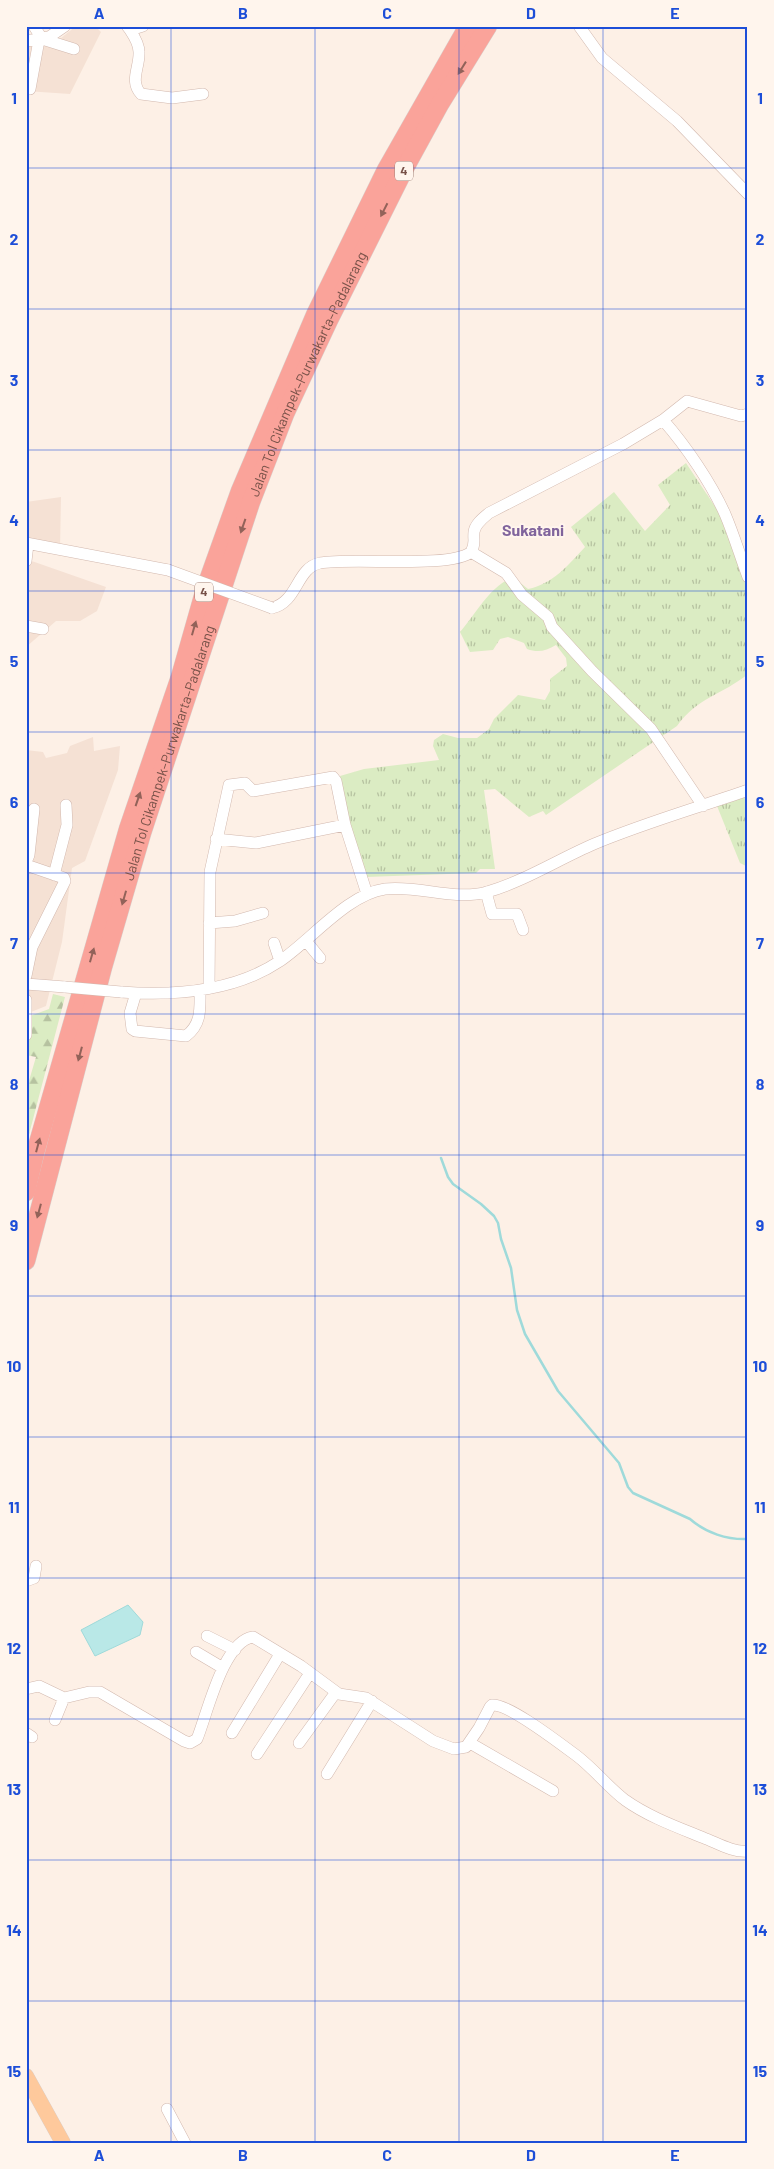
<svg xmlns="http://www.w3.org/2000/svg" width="774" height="2169" viewBox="0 0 774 2169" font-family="Barlow,sans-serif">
  <defs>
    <pattern id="grass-tufts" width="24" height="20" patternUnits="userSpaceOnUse" patternTransform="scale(1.25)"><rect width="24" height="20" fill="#dbecc3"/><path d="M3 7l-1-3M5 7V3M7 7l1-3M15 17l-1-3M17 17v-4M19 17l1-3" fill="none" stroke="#b6c2a0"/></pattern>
    <pattern id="forest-firs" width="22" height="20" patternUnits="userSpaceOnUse" patternTransform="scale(1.25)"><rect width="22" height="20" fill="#dbecc3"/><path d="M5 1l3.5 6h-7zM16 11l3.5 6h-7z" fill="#b6c2a0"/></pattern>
  </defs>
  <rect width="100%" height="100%" fill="#fdf0e6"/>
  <path fill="#f5e1d4" d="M 76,26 L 95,26 L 101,32 L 70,94 L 26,91 L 26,44 L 60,39 Z
    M 61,497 L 60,550 L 26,547 L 26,502 Z
    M 26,559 L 106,587 L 97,611 L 80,621 L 56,621 L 26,647 Z
    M 93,737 L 94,751 L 120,746 L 118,770 L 85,861 L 72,868 L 62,942 L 46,1006 L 26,1014 L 26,750 L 43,752 L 46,758 L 67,753 L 70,746 Z"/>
  <path fill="url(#grass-tufts)" d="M 686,463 L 718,511 L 748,588 L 748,674 C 722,695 698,697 677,726 L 546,815 L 543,811 L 529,817 L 495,789 L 484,790 L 495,869 L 480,869 L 476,873 L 366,877 L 347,815 L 340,776 L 364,769 L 439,760 L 433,746 L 434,740 L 443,734 L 458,738 L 477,738 L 489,729 L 494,719 L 518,695 L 545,700 L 550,691 L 550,679 L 567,666 L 566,658 L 556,645 C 546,651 538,653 527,649 L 524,643 L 508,637 L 500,639 L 493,650 L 470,652 L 460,632 C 477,613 489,587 513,577 L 528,589 C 553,584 568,565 585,547 L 571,527 L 614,492 L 645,531 L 670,505 L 658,485 Z
    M 748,796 L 748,867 L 740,863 L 717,806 Z"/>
  <path fill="url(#forest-firs)" d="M 53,994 L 65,997 L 26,1146 L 26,1091 L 36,1057 L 26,1055 L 26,1030 L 30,1016 L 49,1009 Z"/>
  <path fill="#b9e8e7" stroke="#9fdada" d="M 128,1605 L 143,1622 L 140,1635 L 95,1656 L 81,1630 Z"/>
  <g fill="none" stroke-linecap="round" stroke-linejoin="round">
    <path stroke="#9fdada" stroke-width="2.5" d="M 441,1158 L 448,1177 L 453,1184 L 481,1204 L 494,1216 L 498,1223 L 501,1239 L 511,1268 L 517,1310 L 525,1334 L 558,1391 L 619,1463 L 628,1487 L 633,1493 L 690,1519 C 706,1533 727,1540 748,1539"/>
    <defs>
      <path id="minor" d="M 34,26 L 42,39 L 74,49
        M 127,26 L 130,30 L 143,26
        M 579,26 L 602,58 L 677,121 L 748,194
        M 130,30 C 134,36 139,45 139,52 C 140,67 129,81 141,94 L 172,98 L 203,94
        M 26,41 L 49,37 L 65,26
        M 26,88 L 30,89 L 39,40
        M 663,420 C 686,446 711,483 725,514 C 734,535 740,556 748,577
        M 26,543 L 168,570
        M 471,552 C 476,544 473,540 474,532 C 475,524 483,518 489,513 L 623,444 L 663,420 L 687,401 L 741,416 L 748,414
        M 26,561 L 28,544
        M 272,608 C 298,602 296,568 320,563 C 353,557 450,569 471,552 L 506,573 L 522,595 L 548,617 L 552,627 L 592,671 L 651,729 L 703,806
        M 26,626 L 43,629
        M 216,839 L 256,843 L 345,825
        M 26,862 L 29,855 L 34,809
        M 26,865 L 64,878 L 65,881 L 32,947 L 26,976
        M 54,875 L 67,825 L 66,805
        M 486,892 L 492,914 L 517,914 L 523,930
        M 209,923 L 235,921 L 263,913
        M 306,941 L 320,958
        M 274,943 L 280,961
        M 26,984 L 65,987
        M 209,988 L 210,872 L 229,785 L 245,783 L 253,791 L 333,777 L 336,781 L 345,825 L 367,894
        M 121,992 C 175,996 234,992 280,961 C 311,940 348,894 385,889 C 419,885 454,901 487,892 C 525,881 559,859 594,844 C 644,823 697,808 748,790
        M 136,993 L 130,1013 L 132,1029 L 135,1031 L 186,1036 C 202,1024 200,1008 200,990
        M 26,1000 L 26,1035
        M 26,1581 L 34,1578 L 36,1566
        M 207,1636 L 235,1650
        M 196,1652 L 223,1668
        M 26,1689 L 39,1686 L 64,1698 L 89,1692 L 100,1692 L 184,1741 L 190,1743 L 197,1739 C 207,1715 223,1641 253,1637 L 301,1666 L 339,1694 L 366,1698 L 433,1741 L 454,1749 L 466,1747 L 479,1728 L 490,1707 L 492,1705 C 508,1703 562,1745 577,1756 C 594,1769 608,1787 625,1800 C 649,1817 677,1827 704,1838 C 717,1843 734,1853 748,1851
        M 55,1720 L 64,1698
        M 26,1733 L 32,1737
        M 232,1733 L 280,1654
        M 299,1743 L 336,1692
        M 470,1743 L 553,1791
        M 257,1754 L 310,1673
        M 327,1774 L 372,1701
        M 167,2109 L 185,2143"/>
      <path id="major" d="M 26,2076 L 63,2143"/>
      <g id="highway">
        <path d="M 26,1192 L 36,1150 L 128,829 L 180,677 L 205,589 L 240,491 L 315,315 L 386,170 L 468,26"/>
        <path id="s1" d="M 26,1261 L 103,967 L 142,833 L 251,502 L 285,414 L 329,320 L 405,168 L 440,104 L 488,26"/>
      </g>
    </defs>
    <use href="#minor" stroke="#d2b8ae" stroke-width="12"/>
    <use href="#major" stroke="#d9cfcc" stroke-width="16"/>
    <use href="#highway" stroke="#d9cfcc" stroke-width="19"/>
    <use href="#minor" stroke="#fff" stroke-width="11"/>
    <use href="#major" stroke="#fec99c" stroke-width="15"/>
    <use href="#highway" stroke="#faa39a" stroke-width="18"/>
    <defs>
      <path id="minor-bridge" d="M 168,570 L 272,608
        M 65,987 L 121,992"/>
    </defs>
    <use href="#minor-bridge" stroke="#d2b8ae" stroke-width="12" stroke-linecap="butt"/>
    <use href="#minor-bridge" stroke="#fff" stroke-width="11"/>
  </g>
  <defs><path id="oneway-solid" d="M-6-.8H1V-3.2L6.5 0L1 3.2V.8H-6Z" transform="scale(1.25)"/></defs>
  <g fill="#926259">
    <use href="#oneway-solid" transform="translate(462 68) rotate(122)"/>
    <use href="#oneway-solid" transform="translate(384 210) rotate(117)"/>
    <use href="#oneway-solid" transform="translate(243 526) rotate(109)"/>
    <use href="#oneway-solid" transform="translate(194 628) rotate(-74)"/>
    <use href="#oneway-solid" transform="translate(138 799) rotate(-71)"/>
    <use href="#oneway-solid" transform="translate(124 898) rotate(106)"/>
    <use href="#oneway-solid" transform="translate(92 955) rotate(-74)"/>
    <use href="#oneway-solid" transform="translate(80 1054) rotate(105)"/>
    <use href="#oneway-solid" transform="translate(38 1145) rotate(-75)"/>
    <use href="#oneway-solid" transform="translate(39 1211) rotate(105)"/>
  </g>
  <path fill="none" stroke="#1d4ed8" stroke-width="1" stroke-opacity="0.55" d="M 171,26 L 171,2143M 315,26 L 315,2143M 459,26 L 459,2143M 603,26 L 603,2143M 26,168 L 748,168M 26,309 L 748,309M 26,450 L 748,450M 26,591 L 748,591M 26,732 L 748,732M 26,873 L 748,873M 26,1014 L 748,1014M 26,1155 L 748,1155M 26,1296 L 748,1296M 26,1437 L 748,1437M 26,1578 L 748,1578M 26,1719 L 748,1719M 26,1860 L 748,1860M 26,2001 L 748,2001"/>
  <g text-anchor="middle" stroke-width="4" stroke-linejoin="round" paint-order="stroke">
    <g fill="#fff5ed" stroke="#a0837a" stroke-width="1">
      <rect x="395" y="161.5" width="18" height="19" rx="4"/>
      <rect x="195" y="582.5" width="18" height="19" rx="4"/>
    </g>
    <g font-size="12" font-weight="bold" fill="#785249">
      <text x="404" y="175">4</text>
      <text x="204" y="596">4</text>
    </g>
    <g font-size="14" fill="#785249" stroke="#fff5ed">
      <text dy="5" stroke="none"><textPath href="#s1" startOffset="932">Jalan Tol Cikampek–Purwakarta–Padalarang</textPath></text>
      <text dy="5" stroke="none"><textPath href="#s1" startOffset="528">Jalan Tol Cikampek–Purwakarta–Padalarang</textPath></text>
    </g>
    <g font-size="16" font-weight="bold" fill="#80649c" stroke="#fff5ed">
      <text x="533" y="536">Sukatani</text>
    </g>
  </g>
  <rect width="774" height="2169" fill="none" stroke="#fff5ed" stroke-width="55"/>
  <rect x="28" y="28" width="718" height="2114" fill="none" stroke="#1d4ed8" stroke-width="2"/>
  <g font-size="16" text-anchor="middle" font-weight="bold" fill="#1d4ed8">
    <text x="99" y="19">A</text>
    <text x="243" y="19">B</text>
    <text x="387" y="19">C</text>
    <text x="531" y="19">D</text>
    <text x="675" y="19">E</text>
    <text x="14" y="104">1</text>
    <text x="760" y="104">1</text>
    <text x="14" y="245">2</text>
    <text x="760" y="245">2</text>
    <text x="14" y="386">3</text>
    <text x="760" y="386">3</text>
    <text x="14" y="526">4</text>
    <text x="760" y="526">4</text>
    <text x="14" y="667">5</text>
    <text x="760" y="667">5</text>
    <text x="14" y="808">6</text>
    <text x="760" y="808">6</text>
    <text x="14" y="949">7</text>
    <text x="760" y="949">7</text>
    <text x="14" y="1090">8</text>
    <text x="760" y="1090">8</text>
    <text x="14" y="1231">9</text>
    <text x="760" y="1231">9</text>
    <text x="14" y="1372">10</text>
    <text x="760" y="1372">10</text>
    <text x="14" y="1513">11</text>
    <text x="760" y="1513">11</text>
    <text x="14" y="1654">12</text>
    <text x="760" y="1654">12</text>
    <text x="14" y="1795">13</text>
    <text x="760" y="1795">13</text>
    <text x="14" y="1936">14</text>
    <text x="760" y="1936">14</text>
    <text x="14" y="2077">15</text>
    <text x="760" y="2077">15</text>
    <text x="99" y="2161">A</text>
    <text x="243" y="2161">B</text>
    <text x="387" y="2161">C</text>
    <text x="531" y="2161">D</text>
    <text x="675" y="2161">E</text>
  </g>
</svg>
